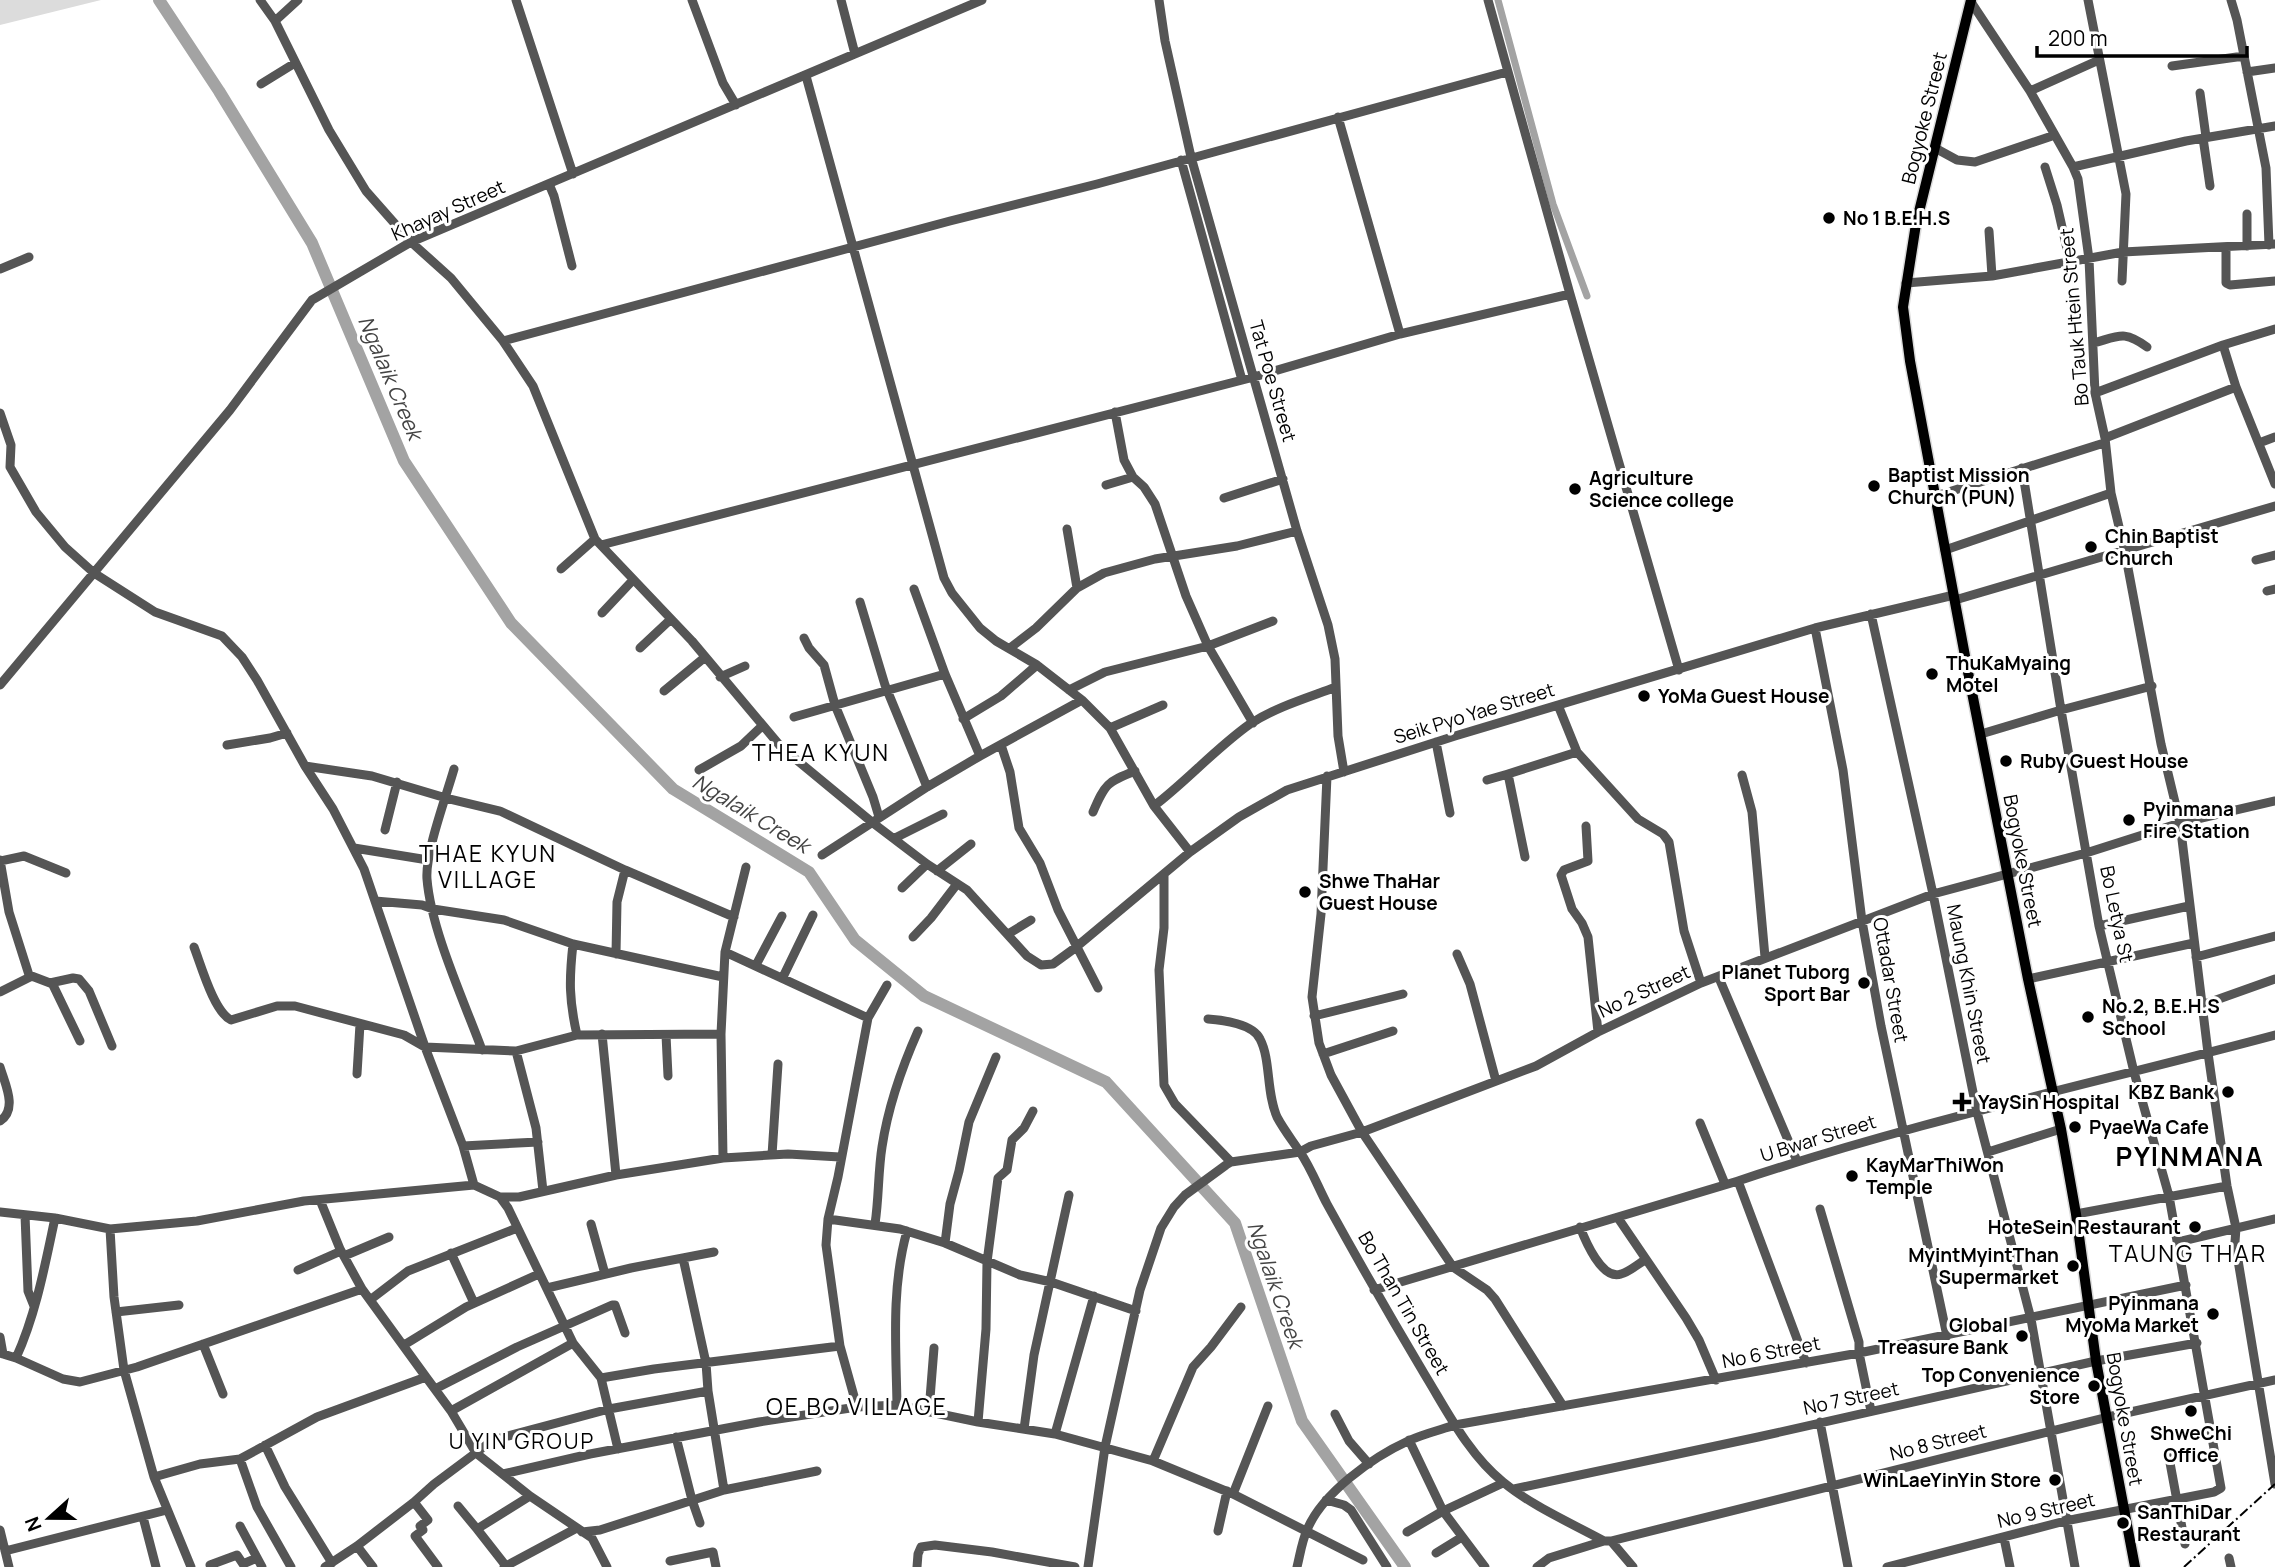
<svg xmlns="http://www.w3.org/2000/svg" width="2275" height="1567" viewBox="0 0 2275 1567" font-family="Manrope,sans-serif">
  <rect width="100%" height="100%" fill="#fff"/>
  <path fill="#dcdcdc" d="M 0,0 L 101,0 L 0,25 Z"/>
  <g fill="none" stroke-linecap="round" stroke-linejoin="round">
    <path stroke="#a3a3a3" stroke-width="7" d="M 1498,0 L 1553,204 L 1587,296"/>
    <path stroke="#a3a3a3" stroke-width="12" d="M 159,0 L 219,91 L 312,243 L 404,461 L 511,623 L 673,789 L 809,872 L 855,940 L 924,996 L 1106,1082 L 1235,1223 L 1302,1421 L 1405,1567"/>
    <defs>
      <path id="major" d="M 1971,0 L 1916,224 L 1903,307 L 1910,361 L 1968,672 L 2028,979 L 2061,1129 L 2076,1214 L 2096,1361 L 2135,1567"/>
    </defs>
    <use href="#major" stroke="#dbdbdb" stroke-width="13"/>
    <path stroke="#555" stroke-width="9" d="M 260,0 L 275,21 L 329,130 L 366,191 L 411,242 L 451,278 L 503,341 L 533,386 L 595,539 L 692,641 L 781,747 L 873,823 L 927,864 L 967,890 L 1027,956 L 1041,965 L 1053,964 L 1075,948 L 1190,852 L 1239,817 L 1287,790 L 1455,736 L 1815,628 L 1954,595
      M 516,0 L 573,174
      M 692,0 L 723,83 L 736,105
      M 841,0 L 855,54
      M 1159,0 L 1165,41 L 1191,157 L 1297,531 L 1328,625 L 1335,659 L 1338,736 L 1344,772
      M 1488,0 L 1570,294 L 1679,670
      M 2088,0 L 2126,194 L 2122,281
      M 2231,0 L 2237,20 L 2266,168 L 2269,245
      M 1971,2 L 2030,91 L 2073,167 L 2078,179 L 2089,259 L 2095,393 L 2105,438 L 2111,493 L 2125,552 L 2161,744 L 2180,823 L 2208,1053 L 2227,1186 L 2236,1228 L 2235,1242 L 2275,1484
      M 275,21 L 298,0
      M 2172,66 L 2244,56
      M 2247,72 L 2275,68
      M 806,76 L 944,578 L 952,593 L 980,628 L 996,641 L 1037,665 L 1082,700 L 1110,728 L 1154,806 L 1190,852
      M 261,84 L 295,63
      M 2030,91 L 2099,60
      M 2200,93 L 2206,137
      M 1338,117 L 1400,334
      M 2203,138 L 2210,186
      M 1935,148 L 1957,160 L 1975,162 L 2055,135
      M 1181,160 L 1242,380
      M 2045,167 L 2057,205 L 2070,262
      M 2073,167 L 2186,141 L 2275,126
      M 549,184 L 554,196 L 572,266
      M 2247,214 L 2247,246
      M 1989,231 L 1992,276
      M 2226,247 L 2226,283 L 2230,285 L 2275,281
      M 0,269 L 29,257
      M 1906,283 L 1992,276 L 2123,252 L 2275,244
      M 503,341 L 950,221 L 1097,184 L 1507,72
      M 2094,343 C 2119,336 2124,330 2147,347
      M 2223,345 L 2236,387 L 2275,484
      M 2095,393 L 2223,345 L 2275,329
      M 1115,412 L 1124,460 L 1133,477 L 1144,487 L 1155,504 L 1186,596 L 1208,646 L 1273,621
      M 0,413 L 11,445 L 10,467 L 36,512 L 65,547 L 94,573 L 155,612 L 222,636 L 242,657 L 257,680 L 305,766 L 333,809 L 364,869 L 425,1047 L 463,1146 L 474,1185
      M 2105,438 L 2236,387
      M 2259,443 L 2275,437
      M 1106,485 L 1133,477
      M 1936,496 L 2104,443
      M 1224,498 L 1283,479
      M 1067,529 L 1077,588
      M 601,545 L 1254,377 L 1400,334 L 1570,294
      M 1945,550 L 2111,493
      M 2256,560 L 2275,555
      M 561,569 L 595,539
      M 2267,591 L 2275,589
      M 1955,600 L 2275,506
      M 860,602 L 885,685 L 927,787
      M 602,613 L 633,580
      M 1871,614 L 1933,894 L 1977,1112 L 2031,1319 L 2075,1567
      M 1815,628 L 1843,770 L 1862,921 L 1881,1026 L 1947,1336
      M 804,638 L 809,648 L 824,665 L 835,705 L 873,797 L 879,817
      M 640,648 L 671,619
      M 1010,648 L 1036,628 L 1077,588 L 1104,573 L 1155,559 L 1237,546 L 1297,531
      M 720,677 L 745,666
      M 0,685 L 230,410 L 312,300 L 411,242 L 982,0
      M 1069,690 L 1105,672 L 1208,646 L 1253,723
      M 664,691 L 704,658
      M 1558,705 L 1577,752 L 1638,819 L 1663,834 L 1669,842 L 1684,931 L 1701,983
      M 794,717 L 945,674
      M 963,719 L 1001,696 L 1037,665
      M 1110,728 L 1163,705
      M 1981,734 L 2061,710 L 2152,686
      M 1436,742 L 1450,813
      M 227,745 L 270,738 L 287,733
      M 1001,745 L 1010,772 L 1019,828 L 1040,863 L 1058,910 L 1098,988
      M 980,756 L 1082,700
      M 305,766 L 372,776 L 446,798 L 500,811 L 625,870 L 734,917
      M 454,769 C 446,797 425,853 427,879 C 431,930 464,1001 482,1050
      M 699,770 L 741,746 L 762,726
      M 1742,775 L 1752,812 L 1765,957
      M 1327,776 L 1321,914 L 1312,997 L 1319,1043 L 1331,1075 L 1362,1132 L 1453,1267 L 1487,1290 L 1495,1299 L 1563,1406
      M 1487,780 L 1508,774
      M 1154,806 C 1188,780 1216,748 1250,724 C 1276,707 1307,698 1336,687
      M 1093,812 C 1105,784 1107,782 1135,771
      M 1586,826 L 1588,861 L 1564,870 L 1561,875 L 1572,909 L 1582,923 L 1588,937 L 1598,1032
      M 385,830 L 397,782
      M 895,838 L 943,814
      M 354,848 L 428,860
      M 822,855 L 927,787 L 980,756 L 945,674 L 914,589
      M 1525,857 L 1508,774 L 1577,752
      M 0,860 L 9,912 L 29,975 L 50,983 L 73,978 L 79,979 L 89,991 L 112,1046
      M 0,861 L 24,856 L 66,873
      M 937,871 L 971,844
      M 1164,874 L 1164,928 L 1159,970 L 1164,1085 L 1175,1104 L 1231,1162
      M 902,888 L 927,864
      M 375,901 L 422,905 L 433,909 L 504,920 L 573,944 L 723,977
      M 2099,926 L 2189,906
      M 1008,934 L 1031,920
      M 913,937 L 931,918 L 957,884
      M 573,944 C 569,980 569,1000 577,1035
      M 194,947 C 201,965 214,1012 231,1020 L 277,1006 L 295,1006 L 404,1035 L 425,1047 L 516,1051 L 577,1035 L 721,1034
      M 725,952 L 868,1018
      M 616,954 L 617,902 L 625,870
      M 1457,954 L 1470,984 L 1496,1081
      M 2196,957 L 2275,936
      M 756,965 L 782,916
      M 783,977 L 813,915
      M 1719,978 L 1797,1161
      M 2028,979 L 2194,943
      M 52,983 L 80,1041
      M 0,992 L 30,977
      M 2202,1005 L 2275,979
      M 1314,1016 L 1403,994
      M 1208,1019 C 1223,1020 1253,1024 1260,1039 C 1271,1060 1266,1092 1277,1117 C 1284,1130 1292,1140 1300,1152 C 1311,1168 1318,1187 1327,1204 C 1359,1262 1391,1318 1425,1375 C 1447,1411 1469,1455 1503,1482 C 1532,1506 1571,1523 1604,1541 L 1611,1541 L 1633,1567
      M 602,1034 L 616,1175
      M 666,1035 L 668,1076
      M 516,1051 L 536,1128 L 543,1191
      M 1323,1054 L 1393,1031
      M 0,1067 C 5,1084 18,1109 0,1121
      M 357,1074 L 360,1024
      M 1700,1123 L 1725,1184
      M 463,1146 L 538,1142
      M 1988,1152 L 2061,1129
      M 772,1155 L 778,1064
      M 723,1158 L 721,1034 L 725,952 L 746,867
      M 1738,1181 L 1806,1363
      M 500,1197 L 508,1208 L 573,1343 L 601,1378 L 618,1449
      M 320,1200 L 340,1249 L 362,1289 L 426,1377
      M 1820,1209 L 1859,1342 L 1859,1353 L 1871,1411
      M 0,1212 L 55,1218 L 110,1229 L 197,1221 L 304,1201 L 474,1185 L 500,1197 L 519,1197 L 616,1175 L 723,1158 L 788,1154 L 840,1157
      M 2076,1214 L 2227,1186
      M 25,1215 L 28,1291 L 34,1306
      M 1618,1218 L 1686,1318 L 1699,1340 L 1716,1380
      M 828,1219 L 900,1229 L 945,1243 L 1020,1275 L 1051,1282 L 1136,1311
      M 591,1224 L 605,1274
      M 875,1224 C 879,1198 878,1172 882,1147 C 888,1107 902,1067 918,1031
      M 1580,1227 C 1585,1240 1602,1281 1621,1274 C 1629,1272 1638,1264 1645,1260
      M 110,1229 L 114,1297 L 124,1370 L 154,1477 L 191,1567
      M 2178,1242 L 2275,1219
      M 945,1243 L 950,1204 L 959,1171 L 969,1122 L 996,1057
      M 451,1253 L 474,1303
      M 344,1256 L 389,1237
      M 683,1258 L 706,1363 L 708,1391 L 724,1490
      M 298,1270 L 341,1251
      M 547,1288 L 631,1268 L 714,1252
      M 1374,1290 L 1738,1181 C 1914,1122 2096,1083 2275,1035
      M 370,1300 L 408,1271 L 517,1228
      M 116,1312 L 179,1305
      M 0,1337 L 3,1354
      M 203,1344 L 223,1394
      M 404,1345 L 466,1307 L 539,1274
      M 0,1353 L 16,1358 L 63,1379 L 80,1382 L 137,1367 L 362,1289
      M 16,1358 C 36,1314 45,1265 55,1218
      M 601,1378 L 654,1369 L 840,1346
      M 435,1389 L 517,1347 L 612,1305 L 615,1305 L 625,1333
      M 897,1405 C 896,1347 891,1288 907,1231
      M 857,1407 L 840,1346 L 826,1245 L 828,1219 L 838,1177 L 868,1018 L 887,985
      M 451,1411 L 573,1343
      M 929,1411 L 934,1348
      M 1335,1414 L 1349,1441 L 1369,1464
      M 978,1422 L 986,1329 L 987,1262 L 998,1178 L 1007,1170 L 1012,1140 L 1024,1128 L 1033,1111
      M 1820,1422 L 1848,1567
      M 1024,1429 L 1034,1355 L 1069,1195
      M 1055,1434 L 1094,1296
      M 676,1437 L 692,1500 L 700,1523
      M 1409,1440 L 1443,1511 L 1485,1567
      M 265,1445 L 285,1487 L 332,1563
      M 2168,1452 L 2185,1544
      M 240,1459 L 257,1507 L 291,1567
      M 1153,1461 L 1193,1367 L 1211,1347 L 1241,1307
      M 503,1474 L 590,1454 L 759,1422 L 857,1407 L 897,1405 L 978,1422 L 1055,1434 L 1153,1461 L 1233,1494 L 1363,1560
      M 154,1477 L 200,1464 L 240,1459 L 317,1417 L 426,1377 L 451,1411 L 476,1453 L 530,1496 L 592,1538 L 607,1567
      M 1514,1489 L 1758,1437 L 2096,1361 L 2197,1343
      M 1233,1494 L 1268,1406
      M 1326,1500 L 1344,1505 L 1351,1510 L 1387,1567
      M 414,1502 L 428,1520 L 420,1526 L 423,1530 L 415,1536 L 438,1567
      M 458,1506 L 477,1529 L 530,1496
      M 143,1517 L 156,1567
      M 240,1526 L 262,1567
      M 477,1529 L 506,1566
      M 0,1530 L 9,1567
      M 1218,1531 L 1227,1491
      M 582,1532 L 600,1530 L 724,1490 L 817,1471
      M 1407,1532 L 1443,1511 L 1503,1483
      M 2004,1538 L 2010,1567
      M 1611,1541 L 2108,1417 L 2275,1380
      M 357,1546 L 373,1567
      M 5,1551 L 167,1510
      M 1436,1553 L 1462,1537
      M 2229,1558 L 2231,1567
      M 670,1561 L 713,1552 L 716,1567
      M 210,1565 L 237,1555 L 243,1564 L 257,1558
      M 325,1567 L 357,1546 L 414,1502 L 434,1484 L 493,1440 L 609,1409 L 708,1391
      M 504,1567 L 575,1529
      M 917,1567 L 918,1554 L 921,1547 L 935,1545 L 992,1552 L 1075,1567
      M 1088,1567 L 1105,1447 L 1140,1290 L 1161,1228 L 1174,1207 L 1185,1195 L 1226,1165 L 1231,1162 L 1300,1152 L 1311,1146 L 1362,1132 L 1428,1107 L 1536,1066 L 1598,1032 L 1701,983 L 1933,894 L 2086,853 L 2180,823 L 2275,801
      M 1297,1567 C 1300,1555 1302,1541 1307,1530 C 1322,1493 1373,1457 1408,1441 C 1423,1434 1440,1430 1455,1425 L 1859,1353 L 2186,1285
      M 1537,1567 L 1549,1558 L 1604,1541
      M 1887,1567 L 2065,1521 L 2214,1492 L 2221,1488 L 2169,1196 L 2134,1072 L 2099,926 L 2061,710 L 2022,468"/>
    <use href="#major" stroke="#000" stroke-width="10"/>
    <path stroke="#000" stroke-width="2" stroke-dasharray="10 3.5 2 3.5" stroke-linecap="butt" d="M 2184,1567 L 2275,1484"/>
  </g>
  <g fill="#000" stroke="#fff" stroke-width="2.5">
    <circle cx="1829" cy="218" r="7"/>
    <circle cx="1874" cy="486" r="7"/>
    <circle cx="1575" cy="489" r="7"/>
    <circle cx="2091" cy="547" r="7"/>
    <circle cx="1932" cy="674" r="7"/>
    <circle cx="1644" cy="696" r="7"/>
    <circle cx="2006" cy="761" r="7"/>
    <circle cx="2129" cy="820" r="7"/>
    <circle cx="1305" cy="892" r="7"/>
    <circle cx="1864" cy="983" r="7"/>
    <circle cx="2088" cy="1017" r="7"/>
    <circle cx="2228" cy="1092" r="7"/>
    <path d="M1958.5 1091.5h7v7h7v7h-7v7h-7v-7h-7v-7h7z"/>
    <circle cx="2075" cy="1127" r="7"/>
    <circle cx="1852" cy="1176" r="7"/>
    <circle cx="2195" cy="1227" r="7"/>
    <circle cx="2073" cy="1266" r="7"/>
    <circle cx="2213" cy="1314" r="7"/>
    <circle cx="2022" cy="1336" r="7"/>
    <circle cx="2094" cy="1386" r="7"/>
    <circle cx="2191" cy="1411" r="7"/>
    <circle cx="2055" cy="1480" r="7"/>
    <circle cx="2123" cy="1523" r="7"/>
  </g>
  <g text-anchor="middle" stroke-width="6" stroke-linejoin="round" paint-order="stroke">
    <g font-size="19" fill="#000" stroke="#fff">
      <text transform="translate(1924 118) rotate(-76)" y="7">Bogyoke Street</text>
      <text transform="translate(448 210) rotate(-24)" y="7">Khayay Street</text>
      <text transform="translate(2074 317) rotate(-95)" y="7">Bo Tauk Htein Street</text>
      <text transform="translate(1273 381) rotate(74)" y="7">Tat Poe Street</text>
      <text transform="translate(1474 713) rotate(-17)" y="7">Seik Pyo Yae Street</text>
      <text transform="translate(2023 861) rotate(79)" y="7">Bogyoke Street</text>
      <text transform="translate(2117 914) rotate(78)" y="7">Bo Letya St</text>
      <text transform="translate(1891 980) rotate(80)" y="7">Ottadar Street</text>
      <text transform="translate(1969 984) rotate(79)" y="7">Maung Khin Street</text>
      <text transform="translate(1644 991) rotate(-25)" y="7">No 2 Street</text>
      <text transform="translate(1818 1138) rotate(-17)" y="7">U Bwar Street</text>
      <text transform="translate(1404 1303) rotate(60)" y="7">Bo Than Tin Street</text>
      <text transform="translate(1771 1352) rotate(-11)" y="7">No 6 Street</text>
      <text transform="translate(1851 1398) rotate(-12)" y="7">No 7 Street</text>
      <text transform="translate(2125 1419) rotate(80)" y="7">Bogyoke Street</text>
      <text transform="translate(1938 1442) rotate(-14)" y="7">No 8 Street</text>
      <text transform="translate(2046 1510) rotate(-13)" y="7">No 9 Street</text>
    </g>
    <g font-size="19" font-weight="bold" fill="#000" stroke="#fff" text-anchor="start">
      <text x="1843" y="225">No 1 B.E.H.S</text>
      <text x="1888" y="482">Baptist Mission<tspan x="1888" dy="22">Church (PUN)</tspan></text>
      <text x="1589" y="485">Agriculture<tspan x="1589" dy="22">Science college</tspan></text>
      <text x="2105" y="543">Chin Baptist<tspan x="2105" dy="22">Church</tspan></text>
      <text x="1946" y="670">ThuKaMyaing<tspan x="1946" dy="22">Motel</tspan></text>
      <text x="1658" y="703">YoMa Guest House</text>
      <text x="2020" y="768">Ruby Guest House</text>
      <text x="2143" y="816">Pyinmana<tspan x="2143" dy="22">Fire Station</tspan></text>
      <text x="1319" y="888">Shwe ThaHar<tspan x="1319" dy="22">Guest House</tspan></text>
      <text x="1850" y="979" text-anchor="end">Planet Tuborg<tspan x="1850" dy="22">Sport Bar</tspan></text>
      <text x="2102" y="1013">No.2, B.E.H.S<tspan x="2102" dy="22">School</tspan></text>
      <text x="2214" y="1099" text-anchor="end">KBZ Bank</text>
      <text x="1978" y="1109">YaySin Hospital</text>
      <text x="2089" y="1134">PyaeWa Cafe</text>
      <text x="1866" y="1172">KayMarThiWon<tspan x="1866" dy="22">Temple</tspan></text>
      <text x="2181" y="1234" text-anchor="end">HoteSein Restaurant</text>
      <text x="2059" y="1262" text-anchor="end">MyintMyintThan<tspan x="2059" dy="22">Supermarket</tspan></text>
      <text x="2199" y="1310" text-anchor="end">Pyinmana<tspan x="2199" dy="22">MyoMa Market</tspan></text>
      <text x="2008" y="1332" text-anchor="end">Global<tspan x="2008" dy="22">Treasure Bank</tspan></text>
      <text x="2080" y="1382" text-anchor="end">Top Convenience<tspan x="2080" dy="22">Store</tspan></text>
      <text x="2191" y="1440" text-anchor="middle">ShweChi<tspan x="2191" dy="22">Office</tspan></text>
      <text x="2041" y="1487" text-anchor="end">WinLaeYinYin Store</text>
      <text x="2137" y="1519">SanThiDar<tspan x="2137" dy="22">Restaurant</tspan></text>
    </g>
    <g font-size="21" font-style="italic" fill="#444" stroke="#fff">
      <text transform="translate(390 378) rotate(67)" y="7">Ngalaik Creek</text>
      <text transform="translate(751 814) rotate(31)" y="7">Ngalaik Creek</text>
      <text transform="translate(1275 1285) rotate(71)" y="7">Ngalaik Creek</text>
    </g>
    <g font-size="21" letter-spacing="2" fill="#000" stroke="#fff">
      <text x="522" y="1449">U YIN GROUP</text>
    </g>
    <g font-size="23" letter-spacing="2" fill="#000" stroke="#fff">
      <text x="821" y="761">THEA KYUN</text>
      <text x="488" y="862">THAE KYUN<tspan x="488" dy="26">VILLAGE</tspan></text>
      <text x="2188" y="1262">TAUNG THAR</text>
      <text x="857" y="1415">OE BO VILLAGE</text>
    </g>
    <g font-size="26" font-weight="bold" letter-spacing="2" fill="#000" stroke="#fff">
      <text x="2190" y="1166">PYINMANA</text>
    </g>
  </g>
  <g transform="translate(49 1518) rotate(249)" stroke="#ffffff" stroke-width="5" paint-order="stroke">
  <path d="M0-5L12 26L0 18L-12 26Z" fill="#000000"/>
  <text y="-10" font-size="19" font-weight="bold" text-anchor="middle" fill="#000000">N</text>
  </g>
  <path d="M2037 46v10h210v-10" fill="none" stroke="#000000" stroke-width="3.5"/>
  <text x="2048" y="46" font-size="21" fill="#000000" stroke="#ffffff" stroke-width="5" paint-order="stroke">200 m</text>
</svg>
